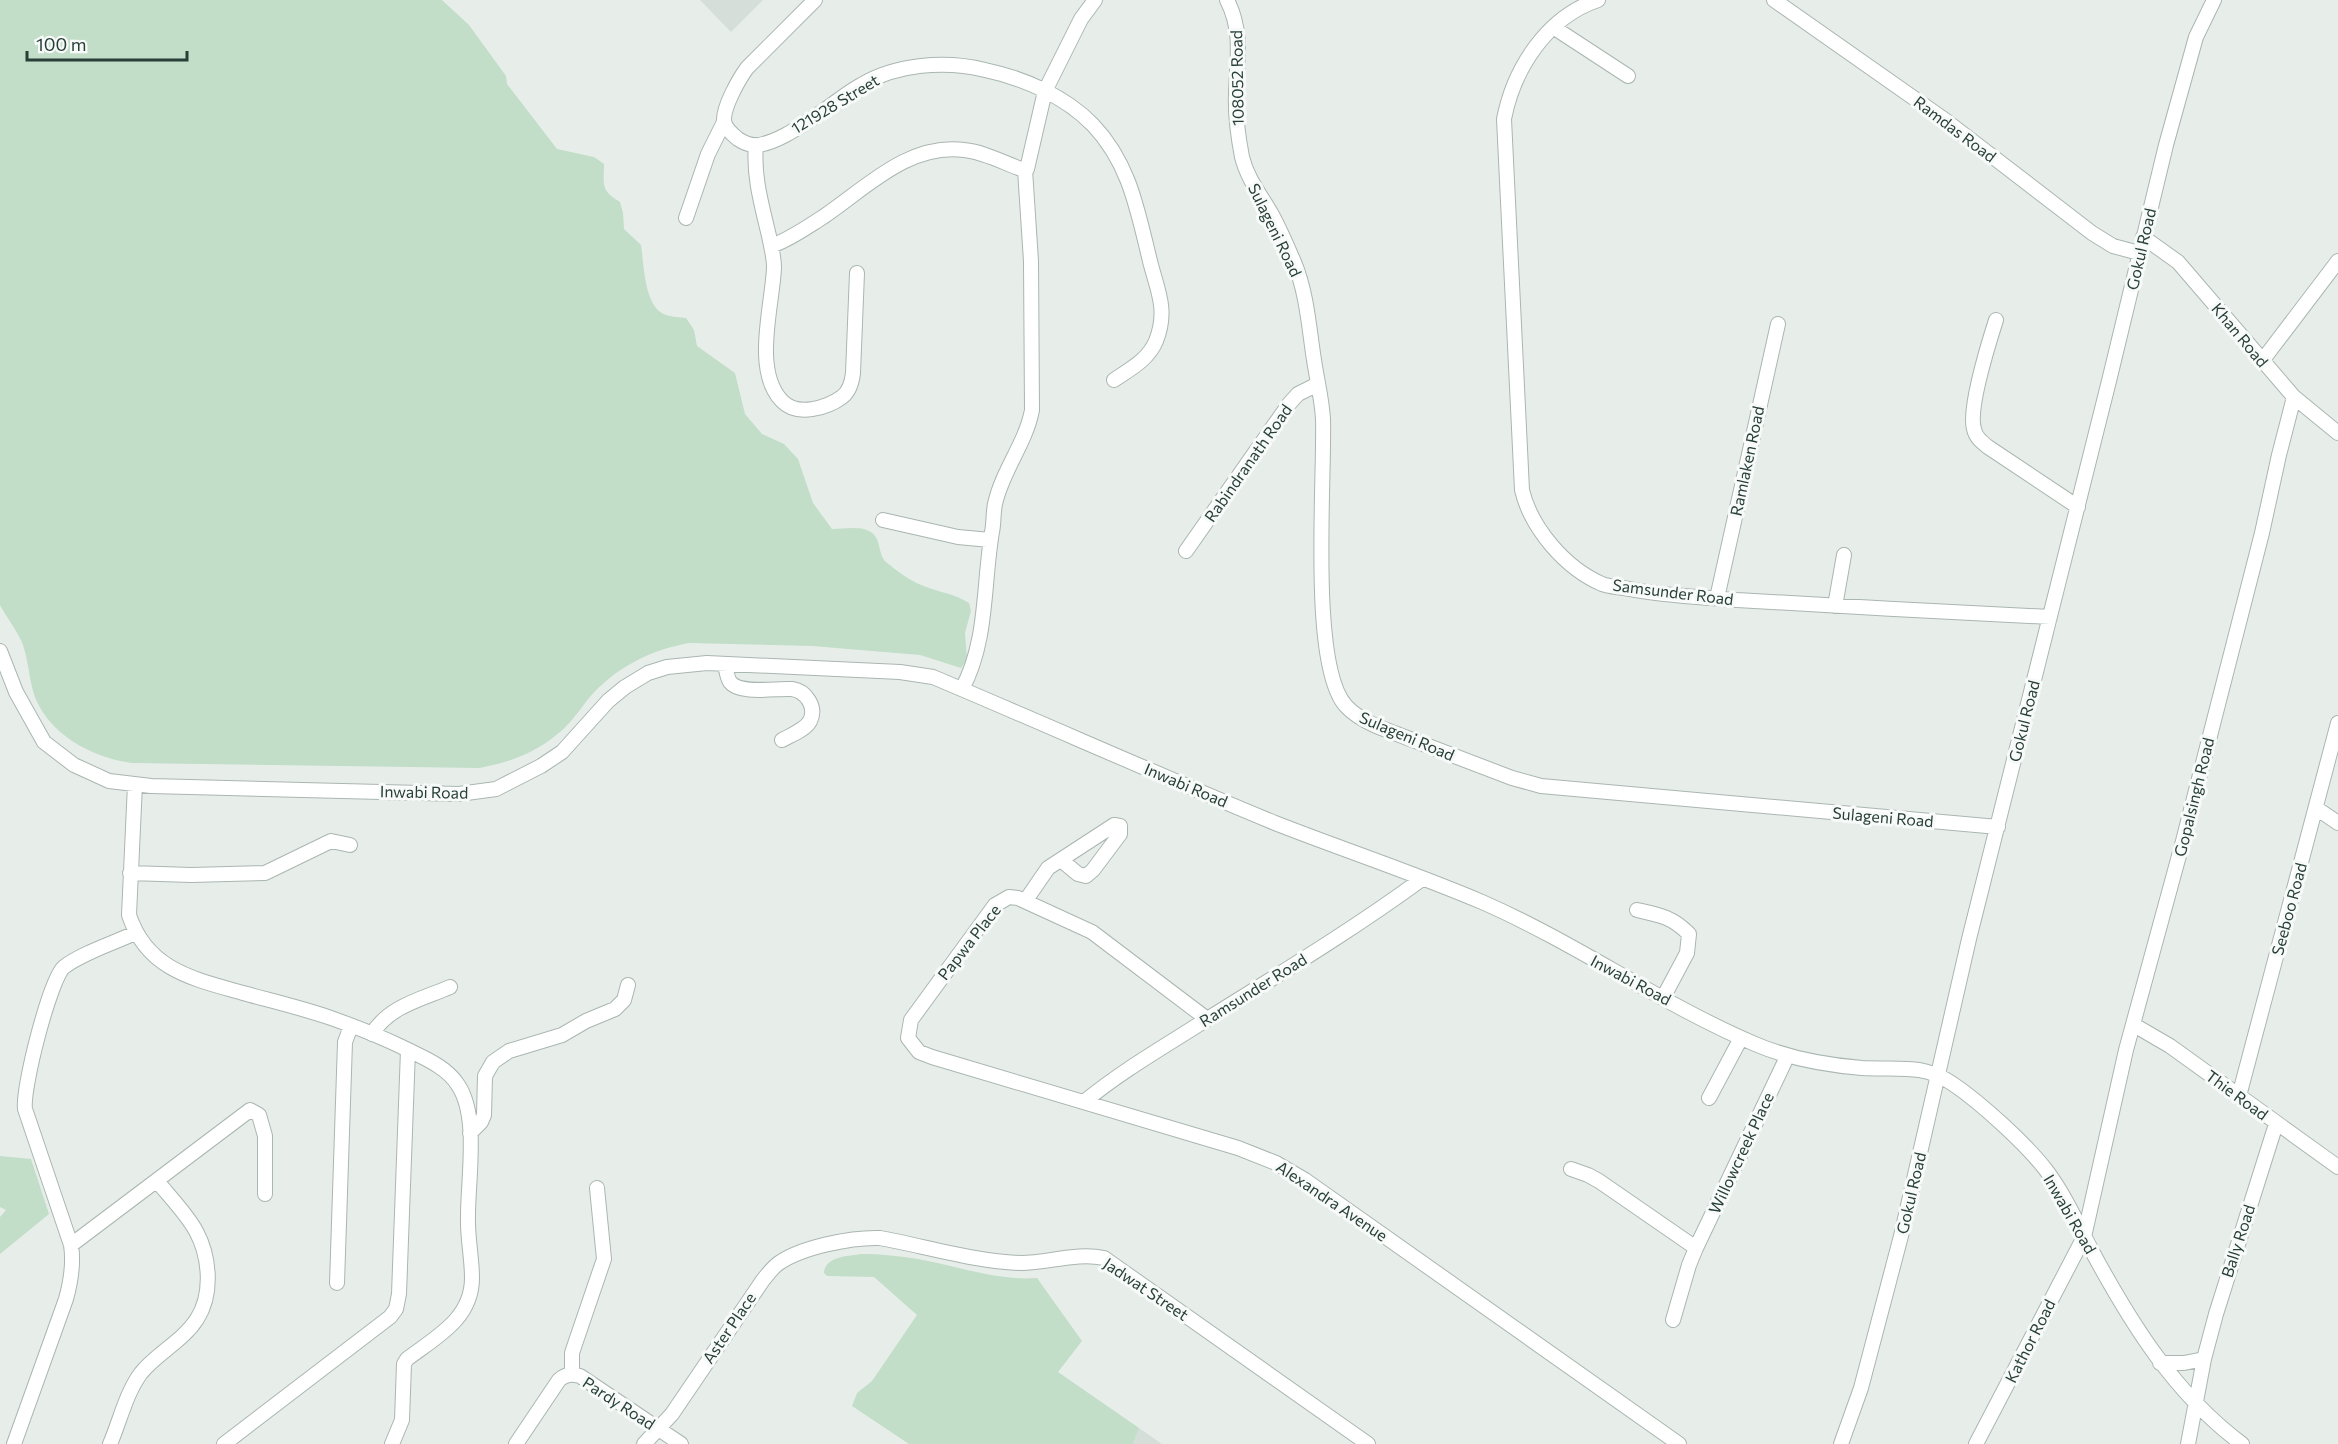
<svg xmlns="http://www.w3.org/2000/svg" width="2338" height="1444" viewBox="0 0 2338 1444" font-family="Commissioner,sans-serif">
  <rect width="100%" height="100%" fill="#e7eeea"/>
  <path fill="#d5ded9" d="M 700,0 L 763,0 L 731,32 Z
    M 1139,1428 L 1162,1444 L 1133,1444 Z"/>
  <path fill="#c2ddc8" d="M 0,0 L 442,0 L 469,25 L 506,76 L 507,84 L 557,149 L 594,157 L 604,164 C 604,185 600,190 620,202 L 623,213 L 624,229 L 641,245 C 644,264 644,308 666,315 C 672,317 680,317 686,318 L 694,330 L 697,346 L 735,373 L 745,414 L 762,434 L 784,444 L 798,459 L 813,503 L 832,529 C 843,529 859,526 869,531 C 882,537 877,554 886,562 C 897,571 909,580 921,585 C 937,592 954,593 969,603 L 971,611 L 965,633 L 967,659 L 961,668 L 920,655 L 812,646 L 689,643 C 650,650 615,668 589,698 C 578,712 569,726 555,736 C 533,754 507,763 479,768 L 132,763 C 92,758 45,733 33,691 C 29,676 28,660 23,645 C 18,632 7,618 0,605 Z
    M 0,1156 L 31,1159 L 49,1214 L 0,1254 L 0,1217 L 6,1210 L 0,1207 Z
    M 862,1254 C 881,1254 900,1256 918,1259 C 959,1266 995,1281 1037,1278 L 1082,1341 L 1058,1372 L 1139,1428 L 1133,1444 L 909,1444 L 852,1406 L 857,1393 L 872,1381 L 917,1315 L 874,1277 L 827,1276 L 824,1273 C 825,1256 849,1256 862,1254 Z"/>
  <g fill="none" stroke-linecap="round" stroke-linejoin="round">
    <defs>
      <path id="minor" d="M 815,0 L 747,68 C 739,79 723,107 724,121 C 725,128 733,135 738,139 C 744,143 752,146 759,145 C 780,141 799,127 816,116 C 831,106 845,94 861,85 C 896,64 945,60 985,70 C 1023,78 1065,96 1093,125 C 1129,163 1137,208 1149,257 C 1156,288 1169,308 1156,341 C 1148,360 1130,369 1114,380
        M 1227,0 C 1243,31 1237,60 1236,93 C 1235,114 1238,136 1242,157 C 1247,178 1260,194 1271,213 C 1280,229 1287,246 1294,262 C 1307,293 1309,328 1314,360 C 1317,380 1322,400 1323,419 C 1325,478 1309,666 1346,706 C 1354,715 1365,721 1376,726 L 1512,778 L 1541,786 L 1998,827
        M 1598,0 C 1547,17 1514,68 1504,119 L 1522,490 C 1531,528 1565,568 1602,584 C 1610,587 1620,587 1629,589 C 1664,596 1701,597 1737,600 C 1841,606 1946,612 2050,617
        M 1774,0 L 1945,120 L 2092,233 L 2113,246 L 2139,253
        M 1553,27 L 1628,76
        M 756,145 C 753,176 762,206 769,236 C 771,246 774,257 774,267 C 773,304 752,370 782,401 C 797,417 827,408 842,397 C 850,391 852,382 853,373 L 857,273
        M 686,218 L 708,154 L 724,122
        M 2143,237 L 2178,262 L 2294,397 L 2338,433
        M 771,246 C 789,240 807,227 823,217 C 866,188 908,143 964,150 C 984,152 1002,162 1021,169 L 1027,169 L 1045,91 L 1081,19 L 1095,0
        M 1996,320 C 1989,342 1968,409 1974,429 C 1976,438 1982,442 1988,447 L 2078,507
        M 2262,361 L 2338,261
        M 883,520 L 958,537 L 990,540
        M 1186,551 L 1289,404 L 1298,394 L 1318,384
        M 1717,598 L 1778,324
        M 1835,606 L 1844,555
        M 0,651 L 16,692 L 44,742 L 74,765 L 109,781 L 151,786 L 459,794 L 496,789 L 541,766 L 562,752 L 608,701 L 625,687 L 648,673 L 667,667 L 707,663 L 900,672 L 933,677 C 1047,725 1161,776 1275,823 C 1344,850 1414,873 1482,902 C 1576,943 1661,1004 1755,1044 C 1790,1059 1825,1065 1862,1068 C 1898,1070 1922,1063 1953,1084 C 1981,1103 2026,1144 2046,1170 C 2065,1195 2078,1225 2093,1253 C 2132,1325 2175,1394 2242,1444
        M 725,664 C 726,670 727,677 730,682 C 740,695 777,688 792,689 C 806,691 817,707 810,721 C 805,730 791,735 782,740
        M 962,689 C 988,641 983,584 992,532 C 994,523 993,513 995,504 C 1002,471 1026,443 1032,410 L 1031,261 L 1025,170
        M 135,784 L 129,915 C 147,970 194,979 243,993 C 272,1001 302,1008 331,1018 C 356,1027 382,1037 406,1049 C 424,1058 447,1067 458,1085 C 479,1116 468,1178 468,1215 C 467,1236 472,1257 472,1278 C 472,1319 436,1337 407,1359 L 404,1364 L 402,1420 L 392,1444
        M 2316,808 L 2338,823
        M 130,873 L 191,875 L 265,873 L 331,841 L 350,845
        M 1026,900 L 1048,868 L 1114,825 L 1120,826 L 1120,834 L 1093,870 L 1086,876 L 1078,874 L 1061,860
        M 1637,910 C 1660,915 1672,917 1689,934 L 1687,953 L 1663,998
        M 1207,1019 L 1092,932 L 1018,898 L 1009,897 L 995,905 L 911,1020 L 908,1038 L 919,1052 L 932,1057 L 1238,1148 L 1276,1163 L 1305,1180 L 1679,1444
        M 2134,1025 L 2170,1046 L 2338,1167
        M 372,1034 C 389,1006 422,999 450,987
        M 2239,1096 L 2338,723
        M 1709,1098 L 1741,1038
        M 1084,1102 C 1120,1072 1162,1048 1201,1023 C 1276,976 1351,931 1422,879
        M 470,1133 L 481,1122 L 484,1115 L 485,1076 L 493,1062 L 509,1051 L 562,1035 L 586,1021 L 615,1009 L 624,1000 L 628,985
        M 1571,1169 L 1588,1175 L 1599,1181 L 1696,1248
        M 71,1245 L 250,1110 L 259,1115 L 265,1136 L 265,1194
        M 337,1283 L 345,1042 L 351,1026
        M 1673,1320 L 1689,1265 L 1696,1248 L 1787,1057
        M 2160,1363 L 2184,1363 L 2204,1359
        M 572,1374 L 572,1353 L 575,1344 L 604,1259 L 597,1188
        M 14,1444 L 66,1299 C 71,1281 74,1264 71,1245 L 25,1109 C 22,1089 50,979 64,967 C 82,953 114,943 135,933
        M 110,1444 C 120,1421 126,1393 141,1373 C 157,1353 183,1341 197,1319 C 213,1294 210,1257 196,1231 C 186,1213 170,1197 157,1181
        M 224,1444 L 390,1317 L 396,1309 L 399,1294 L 408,1050
        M 516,1444 L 559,1380 C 566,1374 571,1374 580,1376 L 681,1444
        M 644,1444 L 672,1414 L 763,1280 C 768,1274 773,1267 779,1263 C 802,1247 852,1237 880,1238 C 924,1246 977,1262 1021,1263 C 1048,1263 1077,1252 1104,1258 L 1368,1444
        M 1841,1444 L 1861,1388 L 1901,1236 L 1969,939 L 2109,381 L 2166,145 L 2196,37 L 2214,0
        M 1976,1444 L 2084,1237 L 2126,1050 L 2183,841 L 2262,533 L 2279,455 L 2294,397
        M 2188,1444 L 2204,1359 L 2216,1314 L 2276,1124"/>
    </defs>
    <use href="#minor" stroke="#aab6b1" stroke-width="16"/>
    <use href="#minor" stroke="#fff" stroke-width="14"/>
  </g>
  <g text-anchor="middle" stroke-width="6" stroke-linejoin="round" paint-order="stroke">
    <g font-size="16" fill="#273f37" stroke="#f7faf9">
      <text transform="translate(1237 78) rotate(-91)" y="6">108052 Road</text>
      <text transform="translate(835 104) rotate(-31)" y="6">121928 Street</text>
      <text transform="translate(1955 129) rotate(37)" y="6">Ramdas Road</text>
      <text transform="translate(1275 230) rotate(64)" y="6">Sulageni Road</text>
      <text transform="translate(2141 249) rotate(-77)" y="6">Gokul Road</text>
      <text transform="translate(2240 335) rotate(50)" y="6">Khan Road</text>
      <text transform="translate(1747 461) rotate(-78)" y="6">Ramlaken Road</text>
      <text transform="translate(1248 463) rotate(-55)" y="6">Rabindranath Road</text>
      <text transform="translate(1673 592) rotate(7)" y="6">Samsunder Road</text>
      <text transform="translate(2024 721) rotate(-76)" y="6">Gokul Road</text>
      <text transform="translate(1407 736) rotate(23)" y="6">Sulageni Road</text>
      <text transform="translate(1186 785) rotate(23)" y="6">Inwabi Road</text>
      <text transform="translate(424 792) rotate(1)" y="6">Inwabi Road</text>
      <text transform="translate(2194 797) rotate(-76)" y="6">Gopalsingh Road</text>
      <text transform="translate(1883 817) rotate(5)" y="6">Sulageni Road</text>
      <text transform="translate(2289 909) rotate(-75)" y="6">Seeboo Road</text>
      <text transform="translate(969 942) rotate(-52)" y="6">Papwa Place</text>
      <text transform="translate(1631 980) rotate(28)" y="6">Inwabi Road</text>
      <text transform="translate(1253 990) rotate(-32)" y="6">Ramsunder Road</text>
      <text transform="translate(2237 1095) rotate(36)" y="6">Thie Road</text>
      <text transform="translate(1741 1153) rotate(-65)" y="6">Willowcreek Place</text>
      <text transform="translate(1911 1193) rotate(-77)" y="6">Gokul Road</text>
      <text transform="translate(1332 1201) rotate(34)" y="6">Alexandra Avenue</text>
      <text transform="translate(2070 1214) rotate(60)" y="6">Inwabi Road</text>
      <text transform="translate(2238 1241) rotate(-72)" y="6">Bally Road</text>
      <text transform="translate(1146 1289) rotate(34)" y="6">Jadwat Street</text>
      <text transform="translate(729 1328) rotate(-56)" y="6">Aster Place</text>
      <text transform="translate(2030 1341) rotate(-63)" y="6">Kathor Road</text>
      <text transform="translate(619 1403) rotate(33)" y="6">Pardy Road</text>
    </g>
  </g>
  <path d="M27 51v9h160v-9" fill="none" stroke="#273f37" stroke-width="3"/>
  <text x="36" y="51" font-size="18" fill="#273f37" stroke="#f7faf9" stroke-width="4.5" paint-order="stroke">100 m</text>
</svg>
